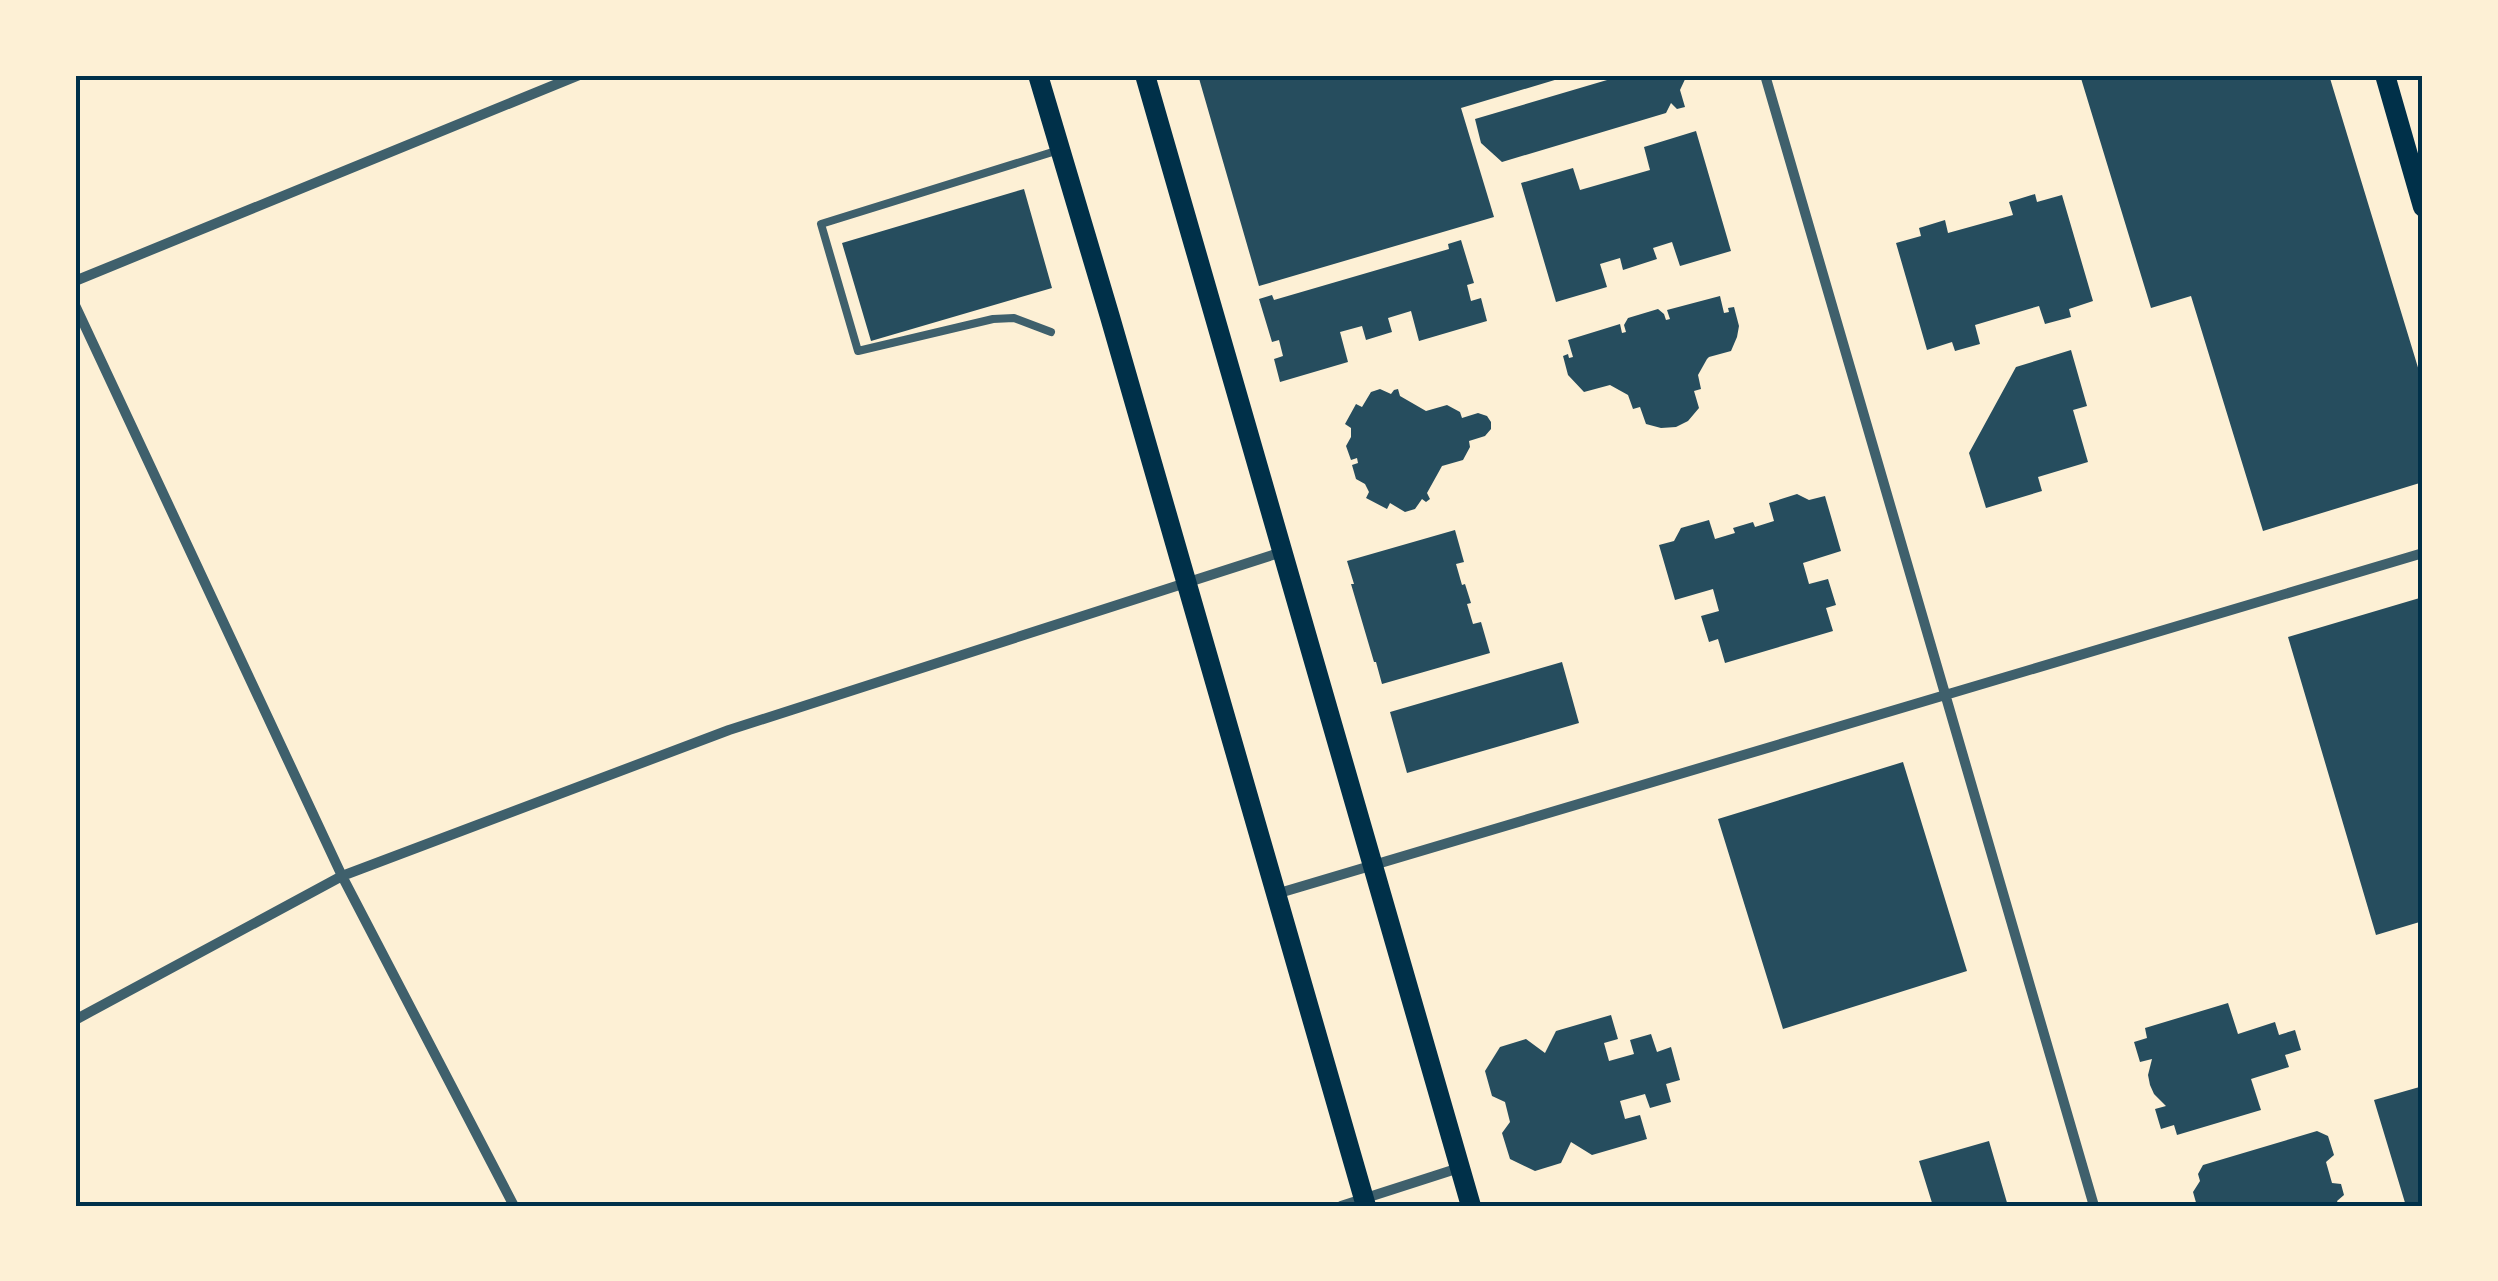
<svg xmlns="http://www.w3.org/2000/svg" width="2498" height="1281" viewBox="0 0 2498 1281" font-family="'Times New Roman',serif">
  <rect width="100%" height="100%" fill="#fdf0d5"/>
  <path fill="#264d5e" d="M 1198,75 L 1568,75 L 1568,76 L 1461,108 L 1494,217 L 1259,286 Z
    M 1624,75 L 1687,75 L 1680,90 L 1685,107 L 1677,109 L 1671,103 L 1666,113 L 1502,162 L 1481,143 L 1475,119 Z
    M 2080,75 L 2329,75 L 2423,384 L 2423,482 L 2263,531 L 2191,296 L 2151,308 Z
    M 1696,131 L 1731,251 L 1680,266 L 1672,242 L 1653,248 L 1657,259 L 1623,270 L 1620,258 L 1600,264 L 1607,287 L 1556,302 L 1521,183 L 1573,168 L 1580,190 L 1650,170 L 1644,147 Z
    M 1024,189 L 1052,288 L 871,341 L 842,243 Z
    M 2035,194 L 2037,202 L 2062,195 L 2093,301 L 2069,309 L 2071,317 L 2045,324 L 2039,306 L 1975,325 L 1980,344 L 1955,351 L 1952,342 L 1927,350 L 1896,243 L 1921,236 L 1919,228 L 1945,220 L 1948,233 L 2013,215 L 2009,202 Z
    M 1461,240 L 1474,283 L 1467,285 L 1471,301 L 1481,298 L 1487,321 L 1419,341 L 1411,311 L 1388,318 L 1392,332 L 1366,340 L 1362,326 L 1340,332 L 1348,362 L 1280,382 L 1274,359 L 1283,356 L 1279,340 L 1272,342 L 1259,299 L 1272,295 L 1274,300 L 1449,249 L 1448,244 Z
    M 1720,296 L 1724,313 L 1729,312 L 1728,308 L 1734,307 L 1739,326 L 1737,337 L 1731,351 L 1709,357 L 1707,359 L 1698,375 L 1701,389 L 1694,391 L 1699,408 L 1688,421 L 1676,427 L 1661,428 L 1646,424 L 1640,407 L 1633,409 L 1628,395 L 1610,385 L 1584,392 L 1568,375 L 1563,356 L 1568,354 L 1569,358 L 1573,357 L 1568,340 L 1620,324 L 1622,333 L 1626,332 L 1624,325 L 1628,318 L 1658,309 L 1664,314 L 1666,320 L 1670,319 L 1667,310 Z
    M 2071,350 L 2087,406 L 2073,410 L 2088,462 L 2038,477 L 2042,491 L 1986,508 L 1969,453 L 2016,367 Z
    M 1380,389 L 1391,394 L 1394,390 L 1398,389 L 1400,396 L 1426,411 L 1447,405 L 1460,412 L 1462,418 L 1478,413 L 1487,416 L 1491,422 L 1491,429 L 1485,436 L 1469,441 L 1470,447 L 1463,460 L 1442,466 L 1427,493 L 1430,499 L 1426,502 L 1422,499 L 1415,509 L 1405,512 L 1390,503 L 1387,509 L 1366,498 L 1369,492 L 1365,484 L 1356,479 L 1352,465 L 1358,463 L 1357,458 L 1351,460 L 1346,446 L 1351,437 L 1351,428 L 1345,424 L 1356,404 L 1362,407 L 1371,392 Z
    M 1797,494 L 1809,500 L 1825,496 L 1841,551 L 1803,563 L 1809,584 L 1828,579 L 1836,605 L 1826,608 L 1833,631 L 1725,663 L 1718,639 L 1709,642 L 1701,616 L 1719,611 L 1713,589 L 1675,600 L 1659,545 L 1674,541 L 1681,528 L 1709,520 L 1715,539 L 1735,533 L 1733,528 L 1753,522 L 1755,527 L 1774,521 L 1769,503 Z
    M 1455,530 L 1464,562 L 1456,564 L 1462,585 L 1465,584 L 1471,603 L 1467,604 L 1473,624 L 1481,622 L 1490,653 L 1382,684 L 1376,662 L 1374,662 L 1351,584 L 1354,584 L 1347,561 Z
    M 2423,597 L 2423,921 L 2376,935 L 2288,637 Z
    M 1562,662 L 1579,723 L 1407,773 L 1390,712 Z
    M 1903,762 L 1967,971 L 1783,1029 L 1718,819 Z
    M 2228,1003 L 2238,1034 L 2275,1022 L 2279,1035 L 2295,1030 L 2301,1050 L 2285,1055 L 2289,1067 L 2251,1079 L 2261,1110 L 2177,1135 L 2174,1125 L 2161,1129 L 2155,1109 L 2166,1106 L 2154,1094 L 2150,1085 L 2148,1075 L 2152,1059 L 2140,1062 L 2134,1042 L 2147,1038 L 2145,1028 Z
    M 1611,1015 L 1618,1039 L 1604,1043 L 1609,1061 L 1634,1054 L 1630,1040 L 1651,1034 L 1657,1052 L 1671,1047 L 1680,1080 L 1666,1084 L 1671,1102 L 1650,1108 L 1645,1094 L 1620,1101 L 1625,1119 L 1640,1115 L 1647,1139 L 1592,1155 L 1571,1142 L 1561,1163 L 1535,1171 L 1510,1159 L 1502,1133 L 1510,1122 L 1505,1102 L 1492,1096 L 1485,1071 L 1500,1047 L 1526,1039 L 1545,1053 L 1556,1031 Z
    M 2423,1086 L 2423,1206 L 2406,1206 L 2374,1100 Z
    M 2317,1131 L 2328,1136 L 2334,1155 L 2326,1162 L 2332,1183 L 2341,1184 L 2344,1195 L 2337,1201 L 2339,1206 L 2197,1206 L 2193,1192 L 2200,1181 L 2198,1174 L 2203,1165 Z
    M 1989,1141 L 2008,1206 L 1933,1206 L 1919,1161 Z"/>
  <g fill="none" stroke-linecap="round" stroke-linejoin="round">
    <path stroke="#3f606c" stroke-width="8" d="M 1051,332 L 1014,318 L 993,319 L 858,351 L 821,224 L 1059,150"/>
    <path stroke="#3f606c" stroke-width="10" d="M 1765,75 L 2094,1206
      M 75,281 L 579,75
      M 75,305 L 342,876 L 514,1206
      M 1276,894 L 2423,553
      M 75,1020 L 342,876 L 729,730 L 1282,552
      M 1341,1206 L 1459,1168"/>
    <path stroke="#003049" stroke-width="20" d="M 1038,75 L 1110,317 L 1366,1206
      M 1145,75 L 1471,1206
      M 2385,75 L 2423,207"/>
  </g>
  <rect width="2498" height="1281" fill="none" stroke="#fdf0d5" stroke-width="155"/>
  <rect x="78" y="78" width="2342" height="1126" fill="none" stroke="#003049" stroke-width="4"/>
</svg>
